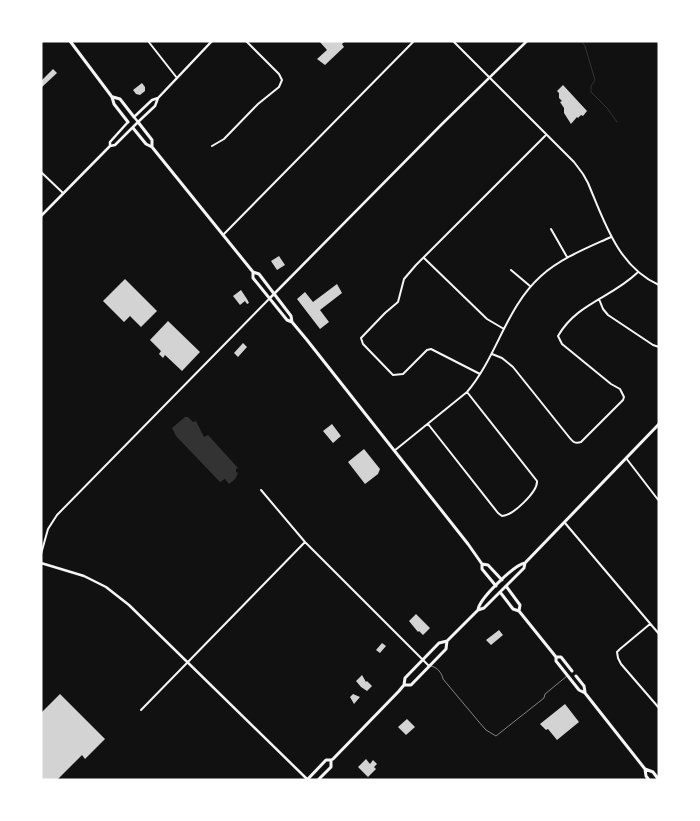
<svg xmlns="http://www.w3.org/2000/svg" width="700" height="821" viewBox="0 0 700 821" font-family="Commissioner,sans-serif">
  <rect width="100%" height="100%" fill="#111"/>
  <path fill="#333" d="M 185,417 L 188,417 L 193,422 L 196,421 L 204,437 L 208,435 L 238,468 L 236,469 L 236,472 L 238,473 L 235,479 L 229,484 L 225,479 L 220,482 L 176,436 L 172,428 Z"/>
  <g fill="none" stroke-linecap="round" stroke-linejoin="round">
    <path stroke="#333" stroke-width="1" d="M 581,41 L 585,46 L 595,80 L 591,86 L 591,92 L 607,108 L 617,122"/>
  </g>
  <path fill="#d3d3d3" d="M 319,41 L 345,41 L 342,44 L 344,47 L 325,65 L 317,59 L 327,50 Z
    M 53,69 L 57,73 L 41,88 L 41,81 Z
    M 142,83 L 145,87 L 145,91 L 140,95 L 136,94 L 133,90 Z
    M 563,85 L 587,111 L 583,116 L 581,115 L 578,118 L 577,117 L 571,124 L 564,113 L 564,108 L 560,102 L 562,101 L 559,98 L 559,93 L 557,91 Z
    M 279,256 L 285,265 L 277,270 L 271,261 Z
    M 125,279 L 157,311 L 141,327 L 130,316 L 124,322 L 103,301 Z
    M 337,284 L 342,293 L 320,310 L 329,322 L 320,329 L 297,299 L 305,292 L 313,302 Z
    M 241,290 L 247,299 L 249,303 L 247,304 L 245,301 L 240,305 L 233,296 Z
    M 168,321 L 200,352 L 182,371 L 165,355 L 163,358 L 159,354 L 161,351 L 150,340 Z
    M 243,343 L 247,347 L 238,357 L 234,353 Z
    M 332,424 L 341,436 L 333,443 L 323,431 Z
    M 364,449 L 380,469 L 378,474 L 365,484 L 348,462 Z
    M 416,614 L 430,628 L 423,635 L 419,631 L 418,632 L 409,621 Z
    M 499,630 L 503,635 L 491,645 L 486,640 Z
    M 382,643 L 386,646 L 380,653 L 376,650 Z
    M 362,675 L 366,682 L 367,681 L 372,686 L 367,691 L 361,687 L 356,681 Z
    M 60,694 L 105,739 L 85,759 L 82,755 L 57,780 L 41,780 L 41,713 Z
    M 353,694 L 360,697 L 354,704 L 350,697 Z
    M 565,704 L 579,722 L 557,740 L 548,729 L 546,730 L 540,724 Z
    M 407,719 L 415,727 L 406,735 L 398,727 Z
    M 366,759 L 370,764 L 373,760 L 377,764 L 374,767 L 376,769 L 368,777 L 358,767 Z"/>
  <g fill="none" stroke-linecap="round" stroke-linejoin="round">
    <path stroke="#f5f5f5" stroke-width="0.5" d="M 431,666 C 437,667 442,673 443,679 L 479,722 L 486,730 L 496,736 L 544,698 L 545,694 L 567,676"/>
    <path stroke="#f5f5f5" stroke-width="2" d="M 148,41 L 177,78
      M 453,41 L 574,162 L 583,174 L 588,183 C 604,221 618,267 659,285
      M 212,146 L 224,139 L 258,104 L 279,87 L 282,80 L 279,74 L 246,41
      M 41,172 L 63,193
      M 551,229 L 567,257
      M 223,235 L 414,41
      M 424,258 L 487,319 L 504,329
      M 511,270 L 530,286
      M 599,299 L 603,309 L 608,315 L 653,345 L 659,347
      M 492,354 L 502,358 L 513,367 L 569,437 C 573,442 575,444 581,442 L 623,400 L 624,397 L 620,389 L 611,384 L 562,344 L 558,336 C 577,303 611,298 637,273
      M 480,374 L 431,349 L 427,350 L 403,374 L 393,375 L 363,344 L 361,338 L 385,313 L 398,302 L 404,279 L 416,265 L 546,135
      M 428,424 L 498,513 L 502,516 C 512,516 538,492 537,481 L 467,392
      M 394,451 L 467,392 C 497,357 506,307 541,276 C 561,258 587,248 611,237
      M 626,458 L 659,501
      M 261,490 L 305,542 L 429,666
      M 565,523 L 659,634
      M 41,554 L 48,529 L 57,515 L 269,299
      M 650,624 L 620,649 L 617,652 L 618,658 L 621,664 L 659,708
      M 141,710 L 305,542"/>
    <path stroke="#f5f5f5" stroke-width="2.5" d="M 110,146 L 110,142 L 128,122
      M 41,216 L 110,146 L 115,145 L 138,122
      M 270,298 L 441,125 L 527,41
      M 41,563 L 84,576 L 106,587 L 129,605 L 308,780"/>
    <path stroke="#f5f5f5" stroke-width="2.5" d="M 158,98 L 152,100 L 134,117 L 138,122 L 155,106 L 158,98 L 177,78 L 212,41"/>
    <path stroke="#f5f5f5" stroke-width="3" d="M 70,41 L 112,97 L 114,104 L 128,122
      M 113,97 L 120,99 L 134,117
      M 138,122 L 152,140 L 152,147
      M 133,128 L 146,144 L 152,147 L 253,272 L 259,274 L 291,316 L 292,322
      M 253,272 L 253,278 L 287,320 L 292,322 L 307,340 L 468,544 L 482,564 L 482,569 L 496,586
      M 482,564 L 488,565 L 502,580
      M 506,586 L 520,605 L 519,611
      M 500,592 L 513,609 L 519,611 L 556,657 L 556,661 L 579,690 L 585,693 L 645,769 L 646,776 L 649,780
      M 478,610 C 479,599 514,565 525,563
      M 556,657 L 561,657 L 572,671
      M 576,676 L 584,686 L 585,692
      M 404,685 L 411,685 L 446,649 L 447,641 L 478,610 L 484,608 L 524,568 L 525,563 L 659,424
      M 645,769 L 653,772 L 659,780
      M 307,780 L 326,760 L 331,760 L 333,759 L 399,691 L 404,685 L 405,678 L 439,643 L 447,641
      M 318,780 L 331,767 L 331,761"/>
  </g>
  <rect width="700" height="821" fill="none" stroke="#ffffff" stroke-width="85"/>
</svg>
